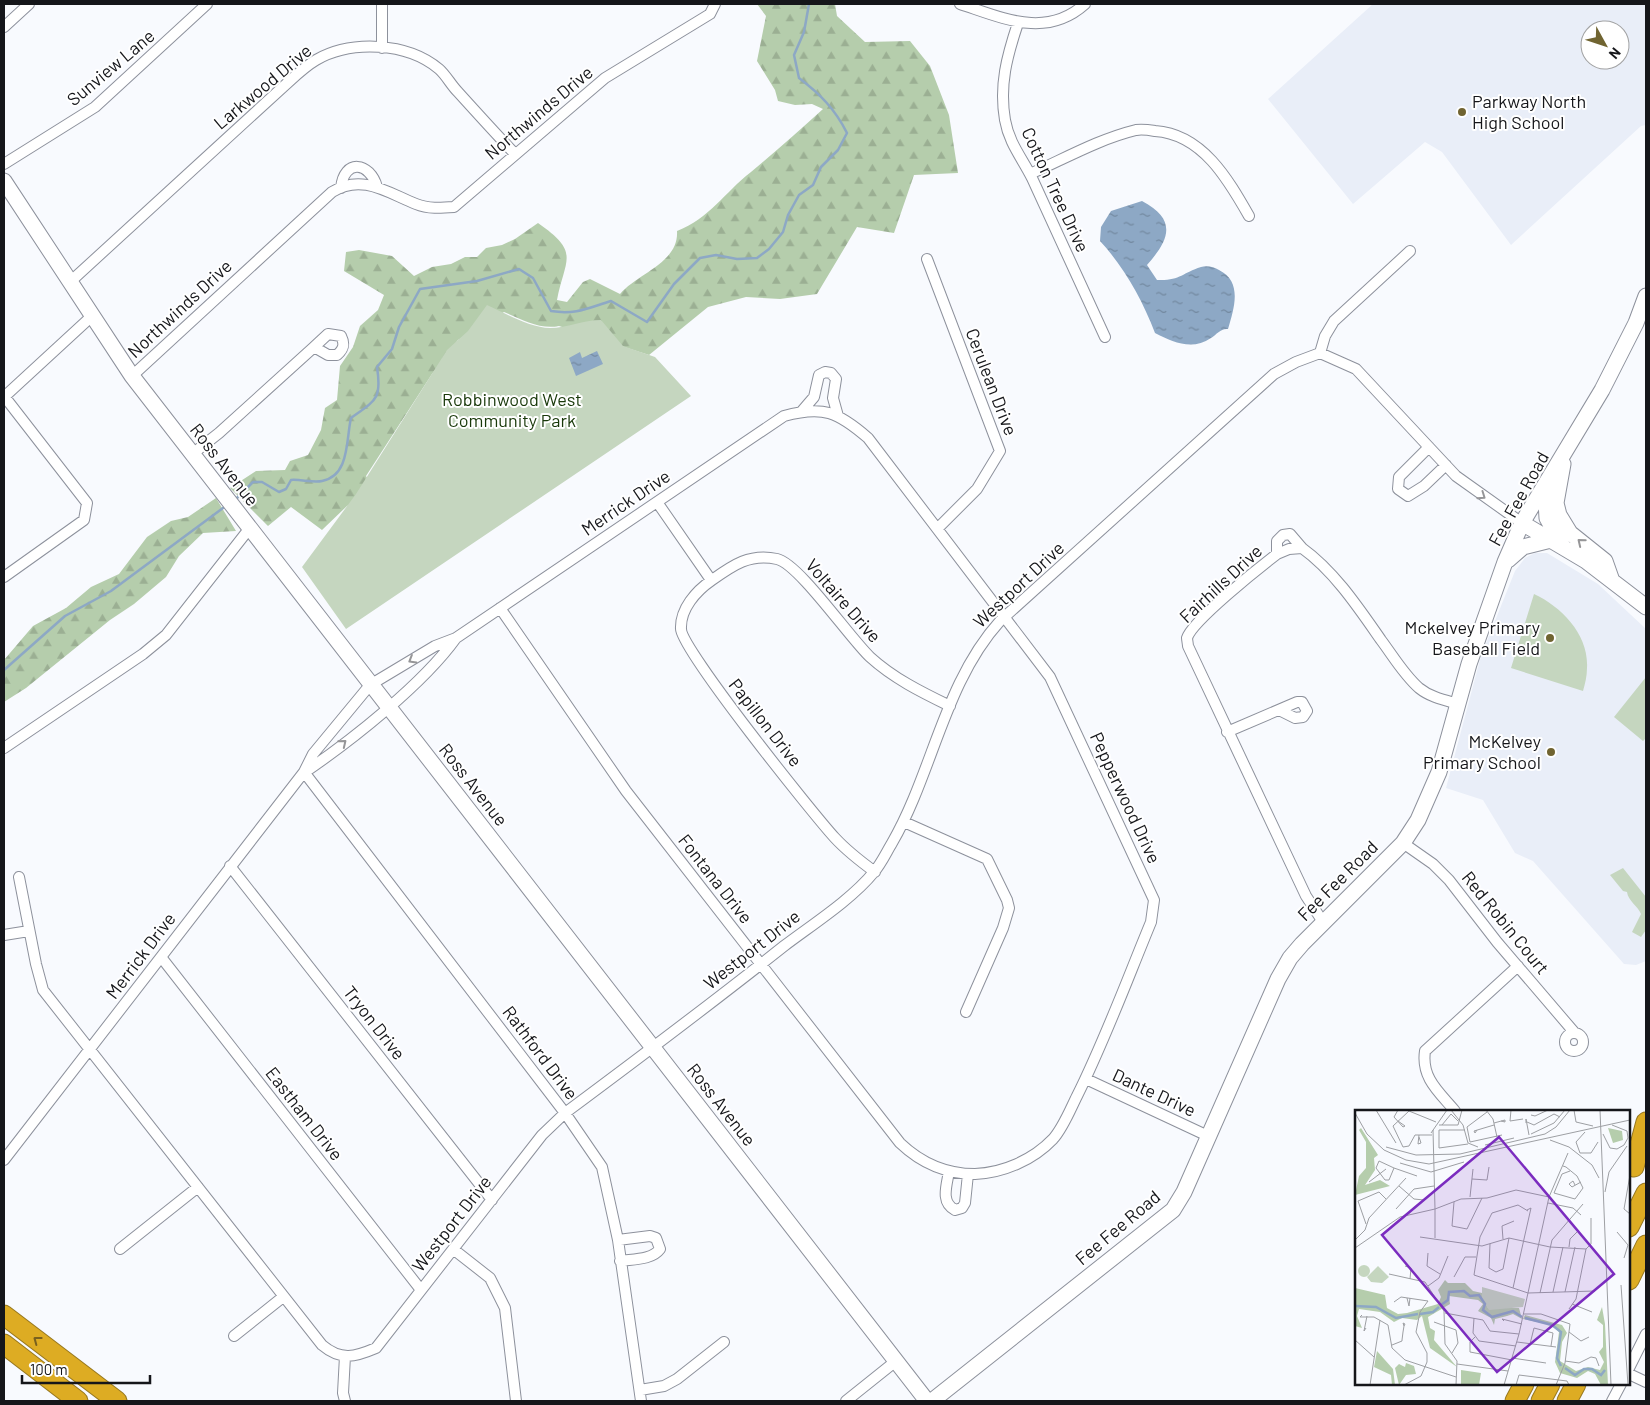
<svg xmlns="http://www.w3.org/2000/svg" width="1650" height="1405" viewBox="0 0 1650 1405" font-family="Barlow,sans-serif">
  <defs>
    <pattern id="forest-firs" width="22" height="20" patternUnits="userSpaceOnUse" patternTransform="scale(1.25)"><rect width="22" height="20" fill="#b5cdac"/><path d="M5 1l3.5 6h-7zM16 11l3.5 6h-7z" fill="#9baf93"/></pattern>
    <pattern id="water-ripples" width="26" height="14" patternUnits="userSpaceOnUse" patternTransform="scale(1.25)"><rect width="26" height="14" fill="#8da8c5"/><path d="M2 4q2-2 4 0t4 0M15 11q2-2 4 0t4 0" fill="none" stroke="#72889f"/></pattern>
  </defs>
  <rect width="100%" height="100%" fill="#f8fafe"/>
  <path fill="#e9eef8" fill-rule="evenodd" d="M 1373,4 L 1646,4 L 1646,125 L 1641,126 L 1511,245 L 1442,152 L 1425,142 L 1353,204 L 1268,99 ZM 1590,30 L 1620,30 L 1620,60 L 1590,60 Z
    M 1535,553 L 1547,553 L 1598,584 L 1646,629 L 1646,961 L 1636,965 L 1624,964 L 1533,861 L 1515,853 L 1483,800 L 1446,788 L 1481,656 L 1515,571 L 1525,558 Z"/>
  <path fill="url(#forest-firs)" d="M 757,4 L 835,4 L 837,16 L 865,42 L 910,41 L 930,66 L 949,115 L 958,173 L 914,175 L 894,233 L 857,227 L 817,294 L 780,299 L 746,297 L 708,307 L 649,355 L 559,326 C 540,330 521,319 504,312 L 458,340 L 432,374 L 366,476 L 375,492 L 347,506 L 322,530 L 291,507 L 268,526 L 230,488 L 256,471 L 285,470 L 290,461 L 308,455 L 321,430 L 325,408 L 337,400 L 340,366 L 353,347 L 360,326 L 378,310 L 384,295 L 344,271 L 346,252 L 359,250 L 392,256 L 414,276 L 432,267 L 451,264 L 465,257 L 477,257 L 486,248 L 502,245 L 515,239 L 538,223 C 581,253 565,258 557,300 L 567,302 L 583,282 L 590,279 L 620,294 C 638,273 679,263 677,231 C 709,219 725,192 751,172 C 776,151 799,131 823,109 L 812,104 L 795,105 L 778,101 L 775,90 L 757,61 L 766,16 Z
    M 216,498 L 236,531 L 203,533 L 179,556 L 166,577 L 134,604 L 110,620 L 26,688 L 4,702 L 4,660 L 33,626 L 66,608 L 91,587 L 119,574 L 147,537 L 171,521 L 188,517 Z"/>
  <path fill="#c5d6bf" d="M 487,305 C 505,313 530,328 550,328 C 567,328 583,320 601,320 L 623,346 L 655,357 L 691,396 L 346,629 L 302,567 L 356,494 L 447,350 L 468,331 Z
    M 1534,594 C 1562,607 1589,635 1587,668 C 1587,676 1585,684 1583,691 L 1511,668 Z
    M 1646,677 L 1646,738 L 1643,741 L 1614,717 Z
    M 1623,868 L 1646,897 L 1646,930 L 1641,937 L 1632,932 L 1641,914 C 1638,906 1628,901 1627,892 L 1623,891 L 1610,875 Z"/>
  <path fill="url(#water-ripples)" d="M 1142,201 C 1178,220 1169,240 1147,265 L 1157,280 C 1180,281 1182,273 1201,267 C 1207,265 1214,267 1219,270 C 1243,282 1234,308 1228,329 C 1221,328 1217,334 1211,338 C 1192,351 1173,342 1155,333 C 1142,299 1124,267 1100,241 L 1101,227 L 1111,211 Z
    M 597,351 L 603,364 L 576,376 L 569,358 L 580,352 L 582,358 Z"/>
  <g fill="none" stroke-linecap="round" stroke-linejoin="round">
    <path stroke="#8da8c5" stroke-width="2.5" d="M 236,499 L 253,482 L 262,482 L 279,492 L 286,489 L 291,480 C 300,479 313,483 322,481 C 350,476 346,439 351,418 C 376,400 382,399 377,367 L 392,349 L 399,327 L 420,289 L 477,281 L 519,269 L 533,278 L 551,311 C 576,315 588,308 611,301 L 647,322 L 674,284 L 700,258 L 716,255 L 737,259 L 757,258 L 769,249 L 783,232 L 788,215 L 799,195 L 813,185 L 821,167 L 838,150 L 847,133 C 835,109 820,94 799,78 L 794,55 L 804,32 L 809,4
      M 4,670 L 65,616 L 111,591 L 223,508"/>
    <defs>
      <path id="street" d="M 960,4 C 1003,18 1046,39 1085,4
        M 1018,23 C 1007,56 999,85 1005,120 C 1009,143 1022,158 1032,178 C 1056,231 1081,284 1105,337
        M 4,27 L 29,4
        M 382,48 L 382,4
        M 4,164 L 95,107 L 207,4
        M 1030,174 C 1064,159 1099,139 1136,130 C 1142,129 1149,130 1155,131 C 1202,134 1228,179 1249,216
        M 341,188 C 344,158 370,162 377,187
        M 927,259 L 1000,451 L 977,489 L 938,528
        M 70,282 L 283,87 C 293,78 304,67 316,60 C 351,40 407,42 439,69 C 446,75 451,85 458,92 C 477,113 496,134 515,154
        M 1320,353 L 1356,369 L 1456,476 L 1522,523
        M 132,376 L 332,192 C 362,173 388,193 416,204 C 428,209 441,208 454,207 L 605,78 L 710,14 L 715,4
        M 4,397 L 92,316
        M 802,411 L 814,397 L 819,375 L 825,372 L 831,373 L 836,379 L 833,398 L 838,416
        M 1429,447 L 1399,477 L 1398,489 L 1408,496 L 1424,486 L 1446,465
        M 191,455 L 219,433 L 314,347 L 328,355 L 337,355 C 344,349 345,344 341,336 L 328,334 L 314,347
        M 657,502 L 711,580
        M 1277,554 L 1277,541 L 1283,535 L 1290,534 L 1302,548
        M 4,577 L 84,520 L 87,503 L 4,396
        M 1227,732 L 1297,702 L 1302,702 L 1307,711 L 1303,717 L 1295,718 L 1279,710
        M 4,748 L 143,654 L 166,635 L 249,529
        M 304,772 L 565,1113 L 602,1167 L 618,1240 L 641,1401
        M 305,772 C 352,740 423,684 456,638
        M 904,822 L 987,859 L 1007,900 L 1009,908 L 1003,928 L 966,1012
        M 1403,843 L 1433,864 L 1449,880 L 1497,942 L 1574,1032
        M 230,866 L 492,1200
        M 875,872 C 860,861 847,851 835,838 C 813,814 681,649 681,629 C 680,609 696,591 712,580 C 733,565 750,553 777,559 C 799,564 849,637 870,657 C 893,678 921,692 950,706
        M 19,877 L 36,964 L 43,990 L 322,1345 C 341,1361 355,1357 376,1348 L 542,1135 L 565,1113 C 639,1058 712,1003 784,946 C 813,924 851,900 874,872 C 881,864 886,853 892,843 C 933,772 944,683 1000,621 L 1274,374 L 1296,362 L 1320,353 L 1325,336 L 1334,321 L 1410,251
        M 1323,922 L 1306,896 L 1188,646 C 1188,645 1187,639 1187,638 C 1192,621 1260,567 1277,554 L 1289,549 L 1302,548 C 1334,571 1358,607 1381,640 C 1393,656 1404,675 1419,688 C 1430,697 1444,700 1458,704
        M 4,935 L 29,931
        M 161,957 L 421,1290
        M1565 1042a9 9 0 1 1 18 0a9 9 0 1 1-18 0Z
        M 1086,1079 L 1208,1136
        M 1455,1111 C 1439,1092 1421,1078 1425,1051 L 1518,966
        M 4,1160 L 304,772 L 313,754 L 370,685 L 435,646 L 456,638 L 784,416 C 823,405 838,412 868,438 L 1050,677 L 1154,900 L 1151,922 C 1127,980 1105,1040 1077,1096 C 1070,1110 1063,1128 1053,1139 C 1033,1160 1003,1173 975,1174 C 946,1174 921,1163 900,1143 L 626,791 L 500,608
        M 949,1171 C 947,1185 940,1202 955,1210 L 962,1208 L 965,1203 L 968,1174
        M 618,1240 L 650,1236 L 656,1238 L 660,1249 C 652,1260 633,1259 620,1261
        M 120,1249 L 198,1187
        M 453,1249 L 490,1278 L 505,1308 L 516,1401
        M 234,1336 L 283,1297
        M 1629,1368 L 1646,1334
        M 1629,1374 L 1646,1382
        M 640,1390 L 664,1386 L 677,1379 L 724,1342
        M 345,1401 L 343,1393 L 345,1356
        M 846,1401 L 896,1361
        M 1612,1401 L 1621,1384"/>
      <path id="secondary" d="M 4,181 L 132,376 L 927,1401
        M 1563,464 L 1556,503 L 1559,515 L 1570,533 L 1605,561 L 1611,578
        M 1545,486 L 1547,518 L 1562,545
        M 1522,523 L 1586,561 L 1646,607
        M 1508,560 L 1523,547 L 1551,540
        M 932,1401 L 1173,1210 L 1184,1192 L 1278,979 L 1290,958 L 1302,944 L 1403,843 L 1418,820 L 1439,772 L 1469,664 L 1505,562 L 1522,523 L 1602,390 L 1636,323 L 1646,296"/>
      <path id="highway" d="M 1634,1167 L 1646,1122
        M 1629,1227 L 1646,1193
        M 1629,1280 L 1646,1245
        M 4,1315 L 117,1401
        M 4,1344 L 78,1401
        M 1515,1401 L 1524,1384
        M 1541,1401 L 1550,1384
        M 1567,1401 L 1576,1384"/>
    </defs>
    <use href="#street" stroke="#8d919c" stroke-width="12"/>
    <use href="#secondary" stroke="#8d919c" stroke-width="17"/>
    <use href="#highway" stroke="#977820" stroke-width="21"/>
    <use href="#street" stroke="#fff" stroke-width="10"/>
    <use href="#secondary" stroke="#fff" stroke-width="15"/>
    <use href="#highway" stroke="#ddac23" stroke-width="19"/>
  </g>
  <defs><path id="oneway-chevron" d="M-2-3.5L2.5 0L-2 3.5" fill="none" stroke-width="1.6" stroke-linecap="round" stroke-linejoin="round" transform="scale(1.25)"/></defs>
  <g stroke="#969698">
    <use href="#oneway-chevron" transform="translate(1482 496) rotate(35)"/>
    <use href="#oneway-chevron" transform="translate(1581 542) rotate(-141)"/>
    <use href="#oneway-chevron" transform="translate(412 660) rotate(149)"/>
    <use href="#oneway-chevron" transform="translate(343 743) rotate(-39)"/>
  </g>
  <use stroke="#79611e" href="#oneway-chevron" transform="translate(37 1340) rotate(-143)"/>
  <g fill="#706431" stroke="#fff" stroke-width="2">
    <circle cx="1462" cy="112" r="5"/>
    <circle cx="1550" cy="638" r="5"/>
    <circle cx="1551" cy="752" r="5"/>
  </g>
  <g text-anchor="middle" stroke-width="4" stroke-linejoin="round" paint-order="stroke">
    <g font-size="18" fill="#15161a" stroke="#fff">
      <text transform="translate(111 68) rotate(-40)" y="6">Sunview Lane</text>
      <text transform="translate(263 87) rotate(-40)" y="6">Larkwood Drive</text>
      <text transform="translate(539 113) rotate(-40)" y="6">Northwinds Drive</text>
      <text transform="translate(1055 190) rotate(65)" y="6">Cotton Tree Drive</text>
      <text transform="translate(180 309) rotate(-43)" y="6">Northwinds Drive</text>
      <text transform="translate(991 382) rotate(69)" y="6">Cerulean Drive</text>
      <text transform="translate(224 465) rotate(52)" y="6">Ross Avenue</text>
      <text transform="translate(1519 499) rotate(-61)" y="6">Fee Fee Road</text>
      <text transform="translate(626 503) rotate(-34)" y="6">Merrick Drive</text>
      <text transform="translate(1221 584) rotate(-43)" y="6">Fairhills Drive</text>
      <text transform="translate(1019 585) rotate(-43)" y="6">Westport Drive</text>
      <text transform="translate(843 601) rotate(49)" y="6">Voltaire Drive</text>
      <text transform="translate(765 723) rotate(52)" y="6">Papillon Drive</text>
      <text transform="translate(473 785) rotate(52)" y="6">Ross Avenue</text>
      <text transform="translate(1125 798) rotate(65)" y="6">Pepperwood Drive</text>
      <text transform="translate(715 879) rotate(52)" y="6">Fontana Drive</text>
      <text transform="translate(1338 881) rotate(-45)" y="6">Fee Fee Road</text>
      <text transform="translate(1505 923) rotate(51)" y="6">Red Robin Court</text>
      <text transform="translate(752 950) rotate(-38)" y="6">Westport Drive</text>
      <text transform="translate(141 956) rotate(-53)" y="6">Merrick Drive</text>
      <text transform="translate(374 1023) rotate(52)" y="6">Tryon Drive</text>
      <text transform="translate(540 1053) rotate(53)" y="6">Rathford Drive</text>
      <text transform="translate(1154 1093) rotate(25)" y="6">Dante Drive</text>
      <text transform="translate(721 1105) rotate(52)" y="6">Ross Avenue</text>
      <text transform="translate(304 1114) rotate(52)" y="6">Eastham Drive</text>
      <text transform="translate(452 1224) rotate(-52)" y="6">Westport Drive</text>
      <text transform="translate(1118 1228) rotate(-40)" y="6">Fee Fee Road</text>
    </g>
    <g font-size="18" fill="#15161a" stroke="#fff" text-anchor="end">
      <text x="1472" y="108" text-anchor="start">Parkway North<tspan x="1472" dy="21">High School</tspan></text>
      <text x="1540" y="634">Mckelvey Primary<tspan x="1540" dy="21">Baseball Field</tspan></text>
      <text x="1541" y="748">McKelvey<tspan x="1541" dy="21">Primary School</tspan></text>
    </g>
    <g font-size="18" fill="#183809" stroke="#fff">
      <text x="512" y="406">Robbinwood West<tspan x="512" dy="21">Community Park</tspan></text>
    </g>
  </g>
  <g transform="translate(1355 1110)">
    <rect width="275" height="275" fill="#f8fafe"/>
    <path d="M 6,18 L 23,45 L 19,48 L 20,60 L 10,75 L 25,70 L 35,76 L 0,85 L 4,66 L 11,58 L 11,32 L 4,20 ZM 253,18 L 267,21 L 268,30 L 258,33 ZM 90,170 L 93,173 L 110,173 L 118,181 L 127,183 L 133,198 L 164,198 L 167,209 L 158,204 L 152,206 L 140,209 L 139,215 L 136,208 L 123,201 L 128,194 L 123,190 L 94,186 L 95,194 L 73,207 L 75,218 L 80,221 L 79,230 L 102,257 L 75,238 L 67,206 L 62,210 L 47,208 L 39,212 L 25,202 L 4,199 L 2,206 L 7,218 L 0,216 L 0,178 L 30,185 L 32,198 L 43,204 L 52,203 L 83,194 L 86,187 L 83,180 ZM 247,197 L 250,214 L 253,275 L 246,275 L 240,264 L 233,261 L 222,268 L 205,263 L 200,252 L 204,222 L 197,215 L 168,209 L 170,205 L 207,215 L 212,223 L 207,232 L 205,251 L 221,261 L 233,257 L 245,260 L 249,252 L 244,242 L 248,237 L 248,215 L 242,210 ZM 22,241 L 38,259 L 40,275 L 37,275 L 36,265 L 19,257 ZM 51,253 L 59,256 L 61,264 L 51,265 L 44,275 L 40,258 L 44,254 L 50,257 ZM 106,260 L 126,263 L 124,275 L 106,275 Z" fill="#b5cdac"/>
    <path d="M3 161a6 6 0 1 1 12 0a6 6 0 1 1-12 0ZM 23,156 L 34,167 L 27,173 L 16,172 L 12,167 ZM 127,177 L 170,189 L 168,197 L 134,200 L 127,189 Z" fill="#c5d6bf"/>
    <path fill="none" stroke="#8da8c5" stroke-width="2.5" d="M 86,195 L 93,190 L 94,182 L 109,181 L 115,186 L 124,185 L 130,194 L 128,200 L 137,207 L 158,201 L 167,207M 0,196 L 21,197 L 41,208 L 63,204M 65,204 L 78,202 L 84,197M 170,208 L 197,215 L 206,222 L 202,248 L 206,256M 210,258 L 220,265 L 229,259 L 237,259 L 246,265 L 250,260"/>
    <path fill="none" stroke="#9d9fa3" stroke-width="1" d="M 21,0 L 41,33M 43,0 L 39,7 L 48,17 L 50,16 L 43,11M 96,0 L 108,15 L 113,33 L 123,37M 131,0 L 138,9 L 142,27M 156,0 L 155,11 L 168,9M 219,0 L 221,12 L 238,16M 245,0 L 256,275M 132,2 L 112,17 L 115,32 L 147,25M 0,3 L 12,24 L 29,40 L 51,50 L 74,54 L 275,10M 176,5 L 180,6 L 193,0M 172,12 L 179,15 L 199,4 L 205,7M 139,13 L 150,10 L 150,12 L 146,11M 171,13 L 171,9 L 174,25M 84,15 L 103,15 L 107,0M 87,15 L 96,4 L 103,11M 110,20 L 84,20 L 84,38 L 113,34M 122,20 L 120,23 L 119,21 L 139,15M 230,22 L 221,32 L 225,43 L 236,43 L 243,32M 76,23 L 92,0M 176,24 L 199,13 L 210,0M 248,24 L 255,38 L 262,39 L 269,35 L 273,28 L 272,21 L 257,15M 64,25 L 63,34 L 66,33 L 64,27M 77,25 L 60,25 L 54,36 L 48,37 L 38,16 L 54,1 L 81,12M 195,30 L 214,37 L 237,55 L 244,68M 130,35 L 159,28M 31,37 L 61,45 L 105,44 L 190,24 L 201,17 L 215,0M 24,51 L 39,58 L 34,70 L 30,70 L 21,58 ZM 45,53 L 76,62 L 109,52M 208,56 L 211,57 L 222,66 L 228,78 L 220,89 L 199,83 L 207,64 L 215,61M 39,58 L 62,66M 275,65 L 269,99 L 275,104M 117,69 L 132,70 L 134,57M 14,72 L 31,59M 220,75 L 218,71 L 214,74 L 217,77 L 226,72M 44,76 L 59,89 L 69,90M 250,82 L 254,62 L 272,36M 115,87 L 118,59M 99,92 L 97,116 L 112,119 L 127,88M 193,93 L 218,98 L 226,105M 41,99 L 59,79 L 79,76M 173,101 L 163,95 L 137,103 L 125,127 L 119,165 L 173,183 L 240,181M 11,114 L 3,91 L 24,82 L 31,89M 262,122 L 273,135 L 269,148M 65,127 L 127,136 L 154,128 L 195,137 L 231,139M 80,128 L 80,99 L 106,89 L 132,88 L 161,80 L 194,87M 1,129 L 10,120 L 14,108 L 51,68M 148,129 L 147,116 L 159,111M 135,134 L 134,158 L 141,162M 214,137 L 215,129 L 223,121M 0,138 L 45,107 L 80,99 L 78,20M 231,139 L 236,134 L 236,108M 73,143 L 72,156 L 85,164M 50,156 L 56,158 L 55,169M 141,162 L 148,159 L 154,128M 34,164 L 70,172 L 89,201 L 90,234 L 102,251 L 101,275M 99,167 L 110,147 L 121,147M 266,175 L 273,275M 73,176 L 84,168 L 93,146M 158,178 L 176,98 L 172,100M 198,182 L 208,137M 210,182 L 220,137M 185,183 L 197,130 L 228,94M 52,188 L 54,196 L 55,188M 39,192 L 46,187 L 73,191M 217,194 L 237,202M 214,199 L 221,189 L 231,139M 90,203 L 128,210 L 135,221 L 164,224M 169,204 L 186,204 L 215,214M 7,205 L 5,207 L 19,207 L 33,215 L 37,238 L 50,250 L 101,267M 119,208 L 118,223 L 124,231 L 161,236M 149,211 L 147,209 L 167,214M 79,212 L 101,220 L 103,233 L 97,243M 11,218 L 9,221 L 12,206M 214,222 L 226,231 L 234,227M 120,227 L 115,232 L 115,242 L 157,250M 0,230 L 19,247M 162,232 L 201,237M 175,234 L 179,218 L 198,223 L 196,236M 37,235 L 47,231 L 47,230 L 48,222 L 49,216 L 50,214 L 48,213 L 49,216M 157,248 L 191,253M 210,251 L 224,253 L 236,247 L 241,248 L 244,256M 102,254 L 153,261M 15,275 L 25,210M 49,275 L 66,266 L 72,252 L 72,243 L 61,222 L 65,202 L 73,191M 149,275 L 164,224 L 194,87 L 213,43M 161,275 L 164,265 L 212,271 L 214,275M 201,275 L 210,253 L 215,214"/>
    <path fill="#7b2cbf" fill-opacity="0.15" stroke="#7b2cbf" stroke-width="2.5" d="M 144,27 L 259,164 L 142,262 L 27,125 Z"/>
    <rect width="275" height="275" fill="none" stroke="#15161a" stroke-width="2.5"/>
  </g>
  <rect width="1650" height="1405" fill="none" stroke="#15161a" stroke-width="10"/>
  <g transform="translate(1605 45) rotate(130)"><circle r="24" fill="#ffffff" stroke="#a1a2a3"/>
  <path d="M0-4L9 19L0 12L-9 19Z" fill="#706431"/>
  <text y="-8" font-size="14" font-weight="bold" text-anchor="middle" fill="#15161a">N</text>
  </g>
  <path d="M22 1375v8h128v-8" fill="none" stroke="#15161a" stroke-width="2.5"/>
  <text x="30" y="1375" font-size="15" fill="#15161a" stroke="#ffffff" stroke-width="4" paint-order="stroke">100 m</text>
</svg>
